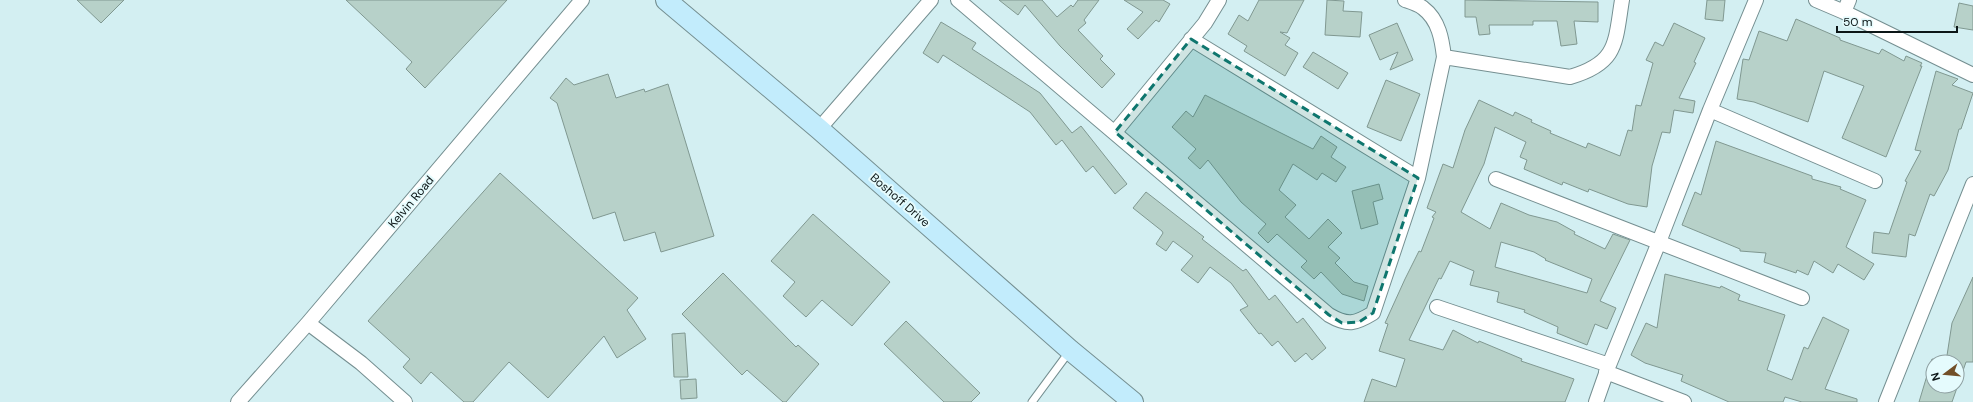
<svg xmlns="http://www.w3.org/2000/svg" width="1973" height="402" viewBox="0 0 1973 402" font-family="'DM Sans',sans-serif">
  <rect width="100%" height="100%" fill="#d3eff2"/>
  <path fill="#b7d1c9" stroke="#809891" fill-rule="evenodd" d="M 77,0 L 124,0 L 101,23 Z
    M 346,0 L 507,0 L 425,88 L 406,69 L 412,62 Z
    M 999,0 L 1042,0 L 1057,17 L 1071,5 L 1073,7 L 1078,0 L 1099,0 L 1084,20 L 1086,23 L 1078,30 L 1103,56 L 1100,59 L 1115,74 L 1102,88 L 1060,46 L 1025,5 L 1018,15 Z
    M 1124,0 L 1163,0 L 1170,4 L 1159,22 L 1156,20 L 1138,39 L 1127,29 L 1143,12 Z
    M 1259,0 L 1304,0 L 1287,33 L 1280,32 L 1290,38 L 1285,45 L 1298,53 L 1285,76 L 1244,51 L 1247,46 L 1228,34 L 1239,15 L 1248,21 Z
    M 1327,0 L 1344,1 L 1343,11 L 1362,12 L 1360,37 L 1325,35 Z
    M 1465,0 L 1598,2 L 1598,22 L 1574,21 L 1577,44 L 1561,46 L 1557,21 L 1533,21 L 1533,25 L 1489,25 L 1490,34 L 1479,35 L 1476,17 L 1465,17 Z
    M 1707,0 L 1725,0 L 1723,21 L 1705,19 Z
    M 1959,3 L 1973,6 L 1973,30 L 1954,27 Z
    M 1796,19 L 1840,38 L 1840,40 L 1879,54 L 1882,49 L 1904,61 L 1906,56 L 1922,63 L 1920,66 L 1922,66 L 1886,157 L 1842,138 L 1864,86 L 1824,71 L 1808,122 L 1754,102 L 1737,99 L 1743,59 L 1749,60 L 1759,31 L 1787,41 Z
    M 941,22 L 976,43 L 972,49 L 1040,93 L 1072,133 L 1081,126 L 1127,184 L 1115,194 L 1093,166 L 1086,172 L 1062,140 L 1056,145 L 1030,112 L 943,55 L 938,63 L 923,53 Z
    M 1397,23 L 1413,60 L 1390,70 L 1398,52 L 1380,60 L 1369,35 Z
    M 1674,23 L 1705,38 L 1694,62 L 1696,63 L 1679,98 L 1695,101 L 1693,113 L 1674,110 L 1670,133 L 1662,132 L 1652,166 L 1647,207 L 1628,204 L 1589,189 L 1588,192 L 1563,182 L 1562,185 L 1524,169 L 1527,160 L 1520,157 L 1526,142 L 1495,127 L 1484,164 L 1461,212 L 1490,229 L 1501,203 L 1529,215 L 1557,222 L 1575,232 L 1574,234 L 1605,249 L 1613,234 L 1630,240 L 1600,301 L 1616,308 L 1607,329 L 1595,324 L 1587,345 L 1557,333 L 1558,327 L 1524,312 L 1525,310 L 1497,302 L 1499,292 L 1470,285 L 1474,271 L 1450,261 L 1441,279 L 1439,278 L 1409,340 L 1443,350 L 1453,330 L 1478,343 L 1479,341 L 1522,359 L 1521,361 L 1574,379 L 1565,402 L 1364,402 L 1372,379 L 1396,387 L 1405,359 L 1379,351 L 1388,324 L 1385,323 L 1405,279 L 1419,251 L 1421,252 L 1434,218 L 1432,217 L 1436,212 L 1427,208 L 1443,164 L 1453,168 L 1465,130 L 1479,100 L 1513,116 L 1515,112 L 1532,120 L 1531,122 L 1551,131 L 1550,133 L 1586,148 L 1588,143 L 1620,156 L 1628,130 L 1632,131 L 1636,105 L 1641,106 L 1653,63 L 1646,60 L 1655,42 L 1663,46 ZM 1501,242 L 1534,252 L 1546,259 L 1545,260 L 1592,279 L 1587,293 L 1495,267 Z
    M 1313,52 L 1348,73 L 1338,89 L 1303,67 Z
    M 1936,71 L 1958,79 L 1952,85 L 1973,93 L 1961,129 L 1959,129 L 1948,170 L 1934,196 L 1930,194 L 1915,236 L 1909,234 L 1906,257 L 1872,253 L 1874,232 L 1889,234 L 1907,182 L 1905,181 L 1921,151 L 1915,150 Z
    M 608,74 L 616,98 L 644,89 L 645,92 L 668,84 L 714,236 L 661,252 L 655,232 L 624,241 L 615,212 L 593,219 L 557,103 L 550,98 L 566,78 L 574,85 Z
    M 1386,80 L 1420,94 L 1401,141 L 1367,127 Z
    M 1205,95 L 1313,149 L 1321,136 L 1337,147 L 1331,157 L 1346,167 L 1336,182 L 1322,173 L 1317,180 L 1293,164 L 1279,190 L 1296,205 L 1285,217 L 1309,239 L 1328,219 L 1342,233 L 1328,247 L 1340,258 L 1335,263 L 1354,282 L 1368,286 L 1364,301 L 1342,294 L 1321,272 L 1314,279 L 1301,267 L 1307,261 L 1277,234 L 1268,243 L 1258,233 L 1266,224 L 1241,202 L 1208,160 L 1200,169 L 1188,158 L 1196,149 L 1172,127 L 1186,111 L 1193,117 Z
    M 1716,141 L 1812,176 L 1812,179 L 1841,187 L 1840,189 L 1866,200 L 1846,247 L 1874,264 L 1864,280 L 1838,264 L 1833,273 L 1814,261 L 1808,275 L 1797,270 L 1796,273 L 1764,262 L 1766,253 L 1740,251 L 1740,249 L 1682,225 L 1695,192 L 1701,195 Z
    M 500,173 L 638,298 L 627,310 L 646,339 L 617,358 L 604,336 L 548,398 L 509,362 L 473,402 L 464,402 L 431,372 L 421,384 L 403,367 L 410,359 L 368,321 Z
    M 1379,184 L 1383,199 L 1373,202 L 1378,224 L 1361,229 L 1352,191 Z
    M 1146,192 L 1204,237 L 1202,239 L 1243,271 L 1246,269 L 1269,300 L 1275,295 L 1297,323 L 1303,318 L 1326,348 L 1312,360 L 1306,353 L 1295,362 L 1278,341 L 1272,346 L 1261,333 L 1259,334 L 1240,310 L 1248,306 L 1231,283 L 1210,267 L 1198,283 L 1181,270 L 1193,256 L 1173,241 L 1166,251 L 1156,244 L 1163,233 L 1162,231 L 1133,208 Z
    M 813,214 L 890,282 L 852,326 L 822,300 L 806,317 L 783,296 L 795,282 L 771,261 Z
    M 723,273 L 796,347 L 798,345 L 819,364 L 786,402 L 783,402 L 747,370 L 742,375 L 682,314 Z
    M 1665,274 L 1720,288 L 1721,286 L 1740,295 L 1738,300 L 1785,315 L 1767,370 L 1792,380 L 1804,347 L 1808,349 L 1823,317 L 1849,330 L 1825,389 L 1857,399 L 1857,402 L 1802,402 L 1785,397 L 1783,402 L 1729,402 L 1681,381 L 1683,375 L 1645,363 L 1631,355 L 1646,323 L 1657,328 Z
    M 1973,277 L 1973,362 L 1966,362 L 1952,402 L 1919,402 L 1932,359 L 1943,362 L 1933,362 L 1933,386 L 1957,386 L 1957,362 L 1946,362 L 1952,323 Z
    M 906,321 L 980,393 L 971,402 L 944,402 L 884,344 Z
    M 685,333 L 688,377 L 674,377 L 672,334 Z
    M 696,379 L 697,398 L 681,399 L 680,380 Z"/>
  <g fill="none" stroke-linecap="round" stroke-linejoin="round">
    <defs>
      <path id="lane" d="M 1032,402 L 1069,352"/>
      <path id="street" d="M 958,0 L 1329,315 C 1348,326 1355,324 1373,313 L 1418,178 L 1444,57 L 1570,77 C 1618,63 1615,43 1622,0
        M 1405,0 C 1411,2 1418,4 1423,8 C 1439,20 1442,40 1444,57
        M 1816,0 L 1844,12 L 1973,75
        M 1844,12 L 1849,0
        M 1191,39 L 1418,178
        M 1710,110 L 1875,181
        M 819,129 L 931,0
        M 1115,132 L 1205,23 L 1219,0
        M 1496,179 L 1802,298
        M 1437,307 L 1609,365
        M 308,323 L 361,363 L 405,402
        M 1606,372 L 1684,402
        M 238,402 L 308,323 L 582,0
        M 1596,402 L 1609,365 L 1659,242 L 1710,110 L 1756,0
        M 1886,402 L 1973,184"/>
      <path id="secondary" d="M 666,0 L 819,129 L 1070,350 L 1133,402"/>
    </defs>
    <use href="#lane" stroke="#758f91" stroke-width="9"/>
    <use href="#street" stroke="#758f91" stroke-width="16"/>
    <use href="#secondary" stroke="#758f91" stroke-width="22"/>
    <use href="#lane" stroke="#fff" stroke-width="7"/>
    <use href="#street" stroke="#fff" stroke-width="14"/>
    <use href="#secondary" stroke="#c2ecfc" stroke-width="20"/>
  </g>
  <path fill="#0f766e" fill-opacity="0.2" stroke="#0f766e" stroke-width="3" stroke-dasharray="8 5" stroke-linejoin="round" d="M 1191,39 L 1418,178 L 1373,313 L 1359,322 L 1342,323 L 1329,315 L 1115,132 Z"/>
  <g text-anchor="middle" stroke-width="4" stroke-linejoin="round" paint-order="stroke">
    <g font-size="12" fill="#0c1617" stroke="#e5fbfd">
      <text transform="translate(900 200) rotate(41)" y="4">Boshoff Drive</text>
      <text transform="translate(411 202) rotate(-50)" y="4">Kelvin Road</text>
    </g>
  </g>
  <g transform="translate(1945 374) rotate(254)"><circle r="19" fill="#e5fbfd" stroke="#8e9fa1"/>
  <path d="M0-3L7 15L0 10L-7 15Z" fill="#724f28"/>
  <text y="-6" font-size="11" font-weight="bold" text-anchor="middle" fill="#0c1617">N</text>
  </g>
  <path d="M1837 26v6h120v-6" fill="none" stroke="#0c1617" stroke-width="2"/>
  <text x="1843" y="26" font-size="12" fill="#0c1617" stroke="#e5fbfd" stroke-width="3" paint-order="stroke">50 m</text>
</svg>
